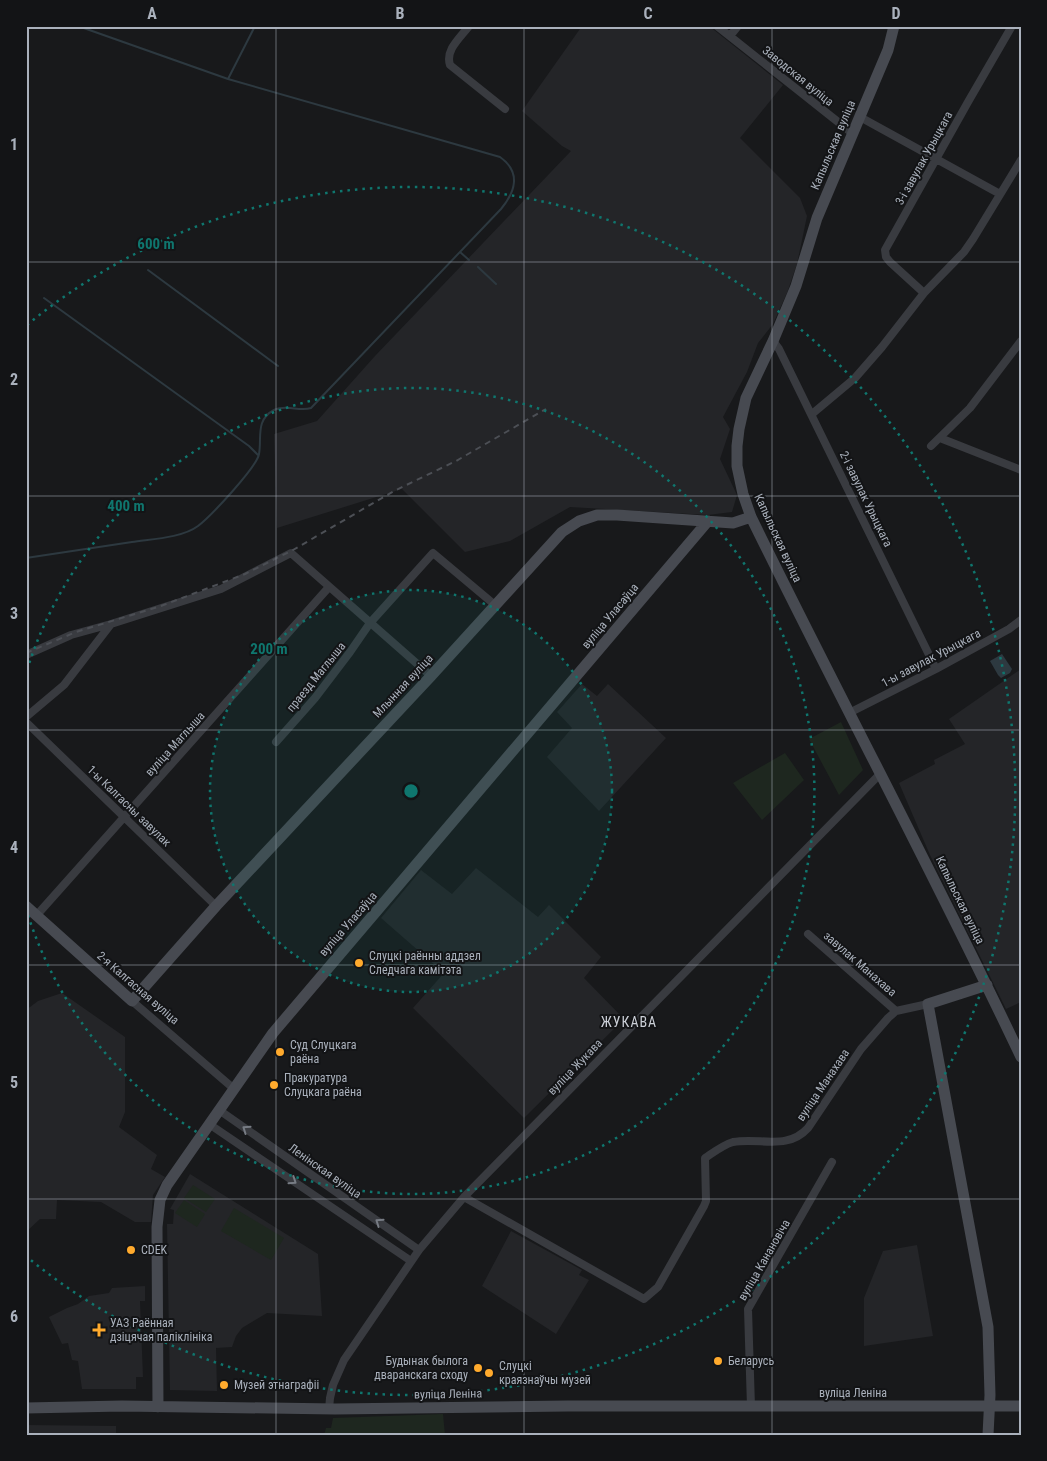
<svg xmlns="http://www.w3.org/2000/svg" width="1047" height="1461" viewBox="0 0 1047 1461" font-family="'Roboto Condensed',sans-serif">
  <rect width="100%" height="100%" fill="#18191b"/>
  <path fill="#242528" d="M 582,26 L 709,26 L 783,85 L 740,138 L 800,198 L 807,216 L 797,264 L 787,293 L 773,324 L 758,343 L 747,372 L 723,417 L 730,429 L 720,459 L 737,495 L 732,512 L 708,515 L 570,507 L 510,541 L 465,552 L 402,489 L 277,528 L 274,434 L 317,421 L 375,356 L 571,151 L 562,146 L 522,111 Z
    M 1021,669 L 1021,1002 L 1006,1009 L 930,855 L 899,783 L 935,764 L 934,760 L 965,744 L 949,719 Z
    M 582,684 L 597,696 L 608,684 L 666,738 L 599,811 L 547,757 L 572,728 L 557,712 Z
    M 476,868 L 538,917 L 549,905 L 601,957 L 584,978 L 624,1019 L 524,1118 L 413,1008 L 444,973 L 381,918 L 421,870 L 452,894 Z
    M 62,993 L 125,1037 L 125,1112 L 119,1127 L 157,1155 L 151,1169 L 165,1177 L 153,1195 L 151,1222 L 135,1222 L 101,1202 L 57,1200 L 56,1219 L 40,1219 L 26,1232 L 26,1010 L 38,1001 Z
    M 190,1174 L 318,1254 L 322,1316 L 267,1313 L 242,1328 L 236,1336 L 232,1347 L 216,1348 L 217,1391 L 170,1390 L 167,1224 L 173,1224 L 174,1210 L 170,1209 Z
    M 511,1231 L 582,1270 L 579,1275 L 589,1280 L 556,1334 L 482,1286 Z
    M 917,1245 L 933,1336 L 864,1346 L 864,1298 L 883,1251 Z
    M 145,1286 L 145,1301 L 140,1301 L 143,1377 L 136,1377 L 136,1389 L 82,1389 L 78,1361 L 72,1360 L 68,1343 L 62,1344 L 49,1317 L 67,1308 L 78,1304 L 89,1296 L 109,1293 L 112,1288 Z
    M 26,1425 L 116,1426 L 116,1435 L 26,1435 Z"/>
  <path fill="#1e271f" d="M 841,722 L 863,770 L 839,795 L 809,739 Z
    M 785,753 L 804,780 L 762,820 L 733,783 Z
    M 193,1185 L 215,1199 L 206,1212 L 184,1198 Z
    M 184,1200 L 205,1214 L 197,1227 L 175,1213 Z
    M 234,1208 L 284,1238 L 271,1260 L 221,1231 Z
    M 443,1414 L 445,1435 L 324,1435 L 326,1428 L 331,1428 L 333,1418 Z"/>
  <path fill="#2d3940" d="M 1002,654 L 1012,669 L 1010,673 L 1001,678 L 998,675 L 990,661 Z"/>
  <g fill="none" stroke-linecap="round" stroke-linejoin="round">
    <path stroke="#2d3940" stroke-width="2" d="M 78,26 L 228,79
      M 460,252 L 469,260
      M 478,267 L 496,284
      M 148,270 L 278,366
      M 44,298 L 249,446 L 258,455
      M 26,558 C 61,553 97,547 132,542 C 151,539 182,538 198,526 C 210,517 257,467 259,454 C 262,438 255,420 274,410 C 287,404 299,412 311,408 L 501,209 C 516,191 521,172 500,157 L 228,79 L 255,26"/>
    <path stroke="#393b40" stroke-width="8" d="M 469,26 C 460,38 445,50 450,65 L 505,109
      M 717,26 L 852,133
      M 730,36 L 738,26
      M 860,117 L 1000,194
      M 924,293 L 890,262 L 886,257 L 885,250 L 968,102 L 1012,26
      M 773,341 L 779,349 L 936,669
      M 812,414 L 855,378 L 882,347 L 924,293 L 964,252 L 973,239 L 1021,160
      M 940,438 L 1021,470
      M 931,446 L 970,408 L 1021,341
      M 26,655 L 71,635 L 111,624
      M 849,713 L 936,669 L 1009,629 L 1021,620
      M 26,717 L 64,685 L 111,624 L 221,589 L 291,553 L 431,676
      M 26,722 L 216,906
      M 276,742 L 315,698 L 350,652 L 370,623 L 433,553 L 495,605
      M 36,916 L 329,587
      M 808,934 L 896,1011
      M 132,1001 L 233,1088
      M 219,1110 L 419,1250
      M 209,1124 L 411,1261
      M 464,1197 L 644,1299 L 658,1287 L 662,1280 L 704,1206 L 706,1201 L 705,1158 C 714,1152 723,1145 733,1142 C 760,1137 787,1151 808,1128 L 861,1049 L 888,1018 L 896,1011 L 928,1004
      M 751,1407 L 748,1309 L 832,1162
      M 329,1409 L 330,1398 L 333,1385 L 344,1360 L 419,1250 L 464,1197 L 881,773"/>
    <path stroke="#474a51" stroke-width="11" d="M 894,26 L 888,50 L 817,218 L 796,286 L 773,341 L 746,398 L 739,429 L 737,446 L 737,466 L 743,494 L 751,517 C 839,697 935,875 1021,1057
      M 26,906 L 132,1001 L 216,906 L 431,676 L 562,532 L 579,521 L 597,515 L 617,515 L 733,523 L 751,517
      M 987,985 L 928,1004 L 988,1327 L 990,1395 L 988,1435
      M 158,1407 L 157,1227 L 160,1200 L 167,1185 L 273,1033 L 708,521
      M 26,1408 L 122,1406 L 335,1409 L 568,1406 L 1021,1406"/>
    <path stroke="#4c4f55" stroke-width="2" stroke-dasharray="6 5" stroke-linecap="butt" d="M 26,653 L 76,632 L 161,606 L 245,574 L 293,550 L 394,491 L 456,461 L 546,409"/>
  </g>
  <defs><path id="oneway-chevron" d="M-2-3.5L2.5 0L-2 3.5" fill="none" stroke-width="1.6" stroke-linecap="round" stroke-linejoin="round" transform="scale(1.25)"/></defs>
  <g stroke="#777c84">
    <use href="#oneway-chevron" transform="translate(246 1129) rotate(-145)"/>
    <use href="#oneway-chevron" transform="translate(293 1181) rotate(34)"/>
    <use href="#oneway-chevron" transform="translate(379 1222) rotate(-145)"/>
  </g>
  <path fill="none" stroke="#aab1bc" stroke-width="1" stroke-opacity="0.55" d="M 276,26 L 276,1435M 524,26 L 524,1435M 772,26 L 772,1435M 26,262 L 1021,262M 26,496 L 1021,496M 26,730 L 1021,730M 26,965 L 1021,965M 26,1199 L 1021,1199"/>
  <circle cx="411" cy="791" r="201" fill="#0f766e" fill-opacity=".12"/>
  <g fill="none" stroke="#0f766e" stroke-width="2.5" stroke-dasharray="2.5 5">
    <circle cx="411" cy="791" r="201"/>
    <path d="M27 670A403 403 0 1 1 27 912"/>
    <path d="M27 325A604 604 0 1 1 27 1257"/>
  </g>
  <g fill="#ffaa2d" stroke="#131416" stroke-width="2">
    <circle cx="359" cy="963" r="5"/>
    <circle cx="280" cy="1052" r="5"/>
    <circle cx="274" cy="1085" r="5"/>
    <circle cx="131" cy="1250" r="5"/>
    <path d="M96.5 1322.5h5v5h5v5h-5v5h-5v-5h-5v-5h5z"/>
    <circle cx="718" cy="1361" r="5"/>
    <circle cx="478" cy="1368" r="5"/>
    <circle cx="489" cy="1373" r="5"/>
    <circle cx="224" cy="1385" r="5"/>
  </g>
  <g text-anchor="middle" stroke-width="4" stroke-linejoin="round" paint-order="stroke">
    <g font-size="12" fill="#aab1bc" stroke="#131416">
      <text transform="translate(798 76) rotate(39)" y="4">Заводская вуліца</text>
      <text transform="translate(833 145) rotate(-67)" y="4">Капыльская вуліца</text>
      <text transform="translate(924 158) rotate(-61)" y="4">3-і завулак Урыцкага</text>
      <text transform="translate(866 499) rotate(64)" y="4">2-і завулак Урыцкага</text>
      <text transform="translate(778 538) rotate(65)" y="4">Капыльская вуліца</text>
      <text transform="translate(610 616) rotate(-50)" y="4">вуліца Уласаўца</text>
      <text transform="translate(931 658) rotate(-28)" y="4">1-ы завулак Урыцкага</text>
      <text transform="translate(316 677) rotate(-51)" y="4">праезд Маглыша</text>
      <text transform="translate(403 686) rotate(-47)" y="4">Млынная вуліца</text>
      <text transform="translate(175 744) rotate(-48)" y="4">вуліца Маглыша</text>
      <text transform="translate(129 806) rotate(44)" y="4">1-ы Калгасны завулак</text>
      <text transform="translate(960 900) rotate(64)" y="4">Капыльская вуліца</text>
      <text transform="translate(348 924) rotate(-49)" y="4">вуліца Уласаўца</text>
      <text transform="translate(860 964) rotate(41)" y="4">завулак Манахава</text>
      <text transform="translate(138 988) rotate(41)" y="4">2-я Калгасная вуліца</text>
      <text transform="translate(575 1067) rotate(-46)" y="4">вуліца Жукава</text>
      <text transform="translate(823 1085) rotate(-56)" y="4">вуліца Манахава</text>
      <text transform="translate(325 1171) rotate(35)" y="4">Ленінская вуліца</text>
      <text transform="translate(764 1260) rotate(-60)" y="4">вуліца Канановіча</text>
      <text x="853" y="1397">вуліца Леніна</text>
      <text transform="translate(448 1394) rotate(-1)" y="4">вуліца Леніна</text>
    </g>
    <g font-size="12" fill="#aab1bc" stroke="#131416" text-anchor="start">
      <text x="369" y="960">Слуцкі раённы аддзел<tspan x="369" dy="14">Следчага камітэта</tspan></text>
      <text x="290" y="1049">Суд Слуцкага<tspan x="290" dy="14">раёна</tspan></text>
      <text x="284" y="1082">Пракуратура<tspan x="284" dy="14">Слуцкага раёна</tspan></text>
      <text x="141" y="1254">CDEK</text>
      <text x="110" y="1327">УАЗ Раённая<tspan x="110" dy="14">дзіцячая паліклініка</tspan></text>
      <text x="468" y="1365" text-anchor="end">Будынак былога<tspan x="468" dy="14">дваранскага сходу</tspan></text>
      <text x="728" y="1365">Беларусь</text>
      <text x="499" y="1370">Слуцкі<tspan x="499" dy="14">краязнаўчы музей</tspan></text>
      <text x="234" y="1389">Музей этнаграфіі</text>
    </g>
    <g font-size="14" letter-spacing="1" fill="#cbcfd7" stroke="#131416">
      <text x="629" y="1027">ЖУКАВА</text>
    </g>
  </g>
  <circle cx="411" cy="791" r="8" fill="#0f766e" stroke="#131416" stroke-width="2.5"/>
  <g font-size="15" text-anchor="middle" font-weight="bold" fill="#0f766e" stroke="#131416" stroke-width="4" stroke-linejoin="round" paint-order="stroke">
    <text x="156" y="249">600 m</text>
    <text x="126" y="511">400 m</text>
    <text x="269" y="654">200 m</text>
  </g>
  <rect width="1047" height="1461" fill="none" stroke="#131416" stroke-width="55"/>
  <rect x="28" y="28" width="992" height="1406" fill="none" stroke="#aab1bc" stroke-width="2"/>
  <g font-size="16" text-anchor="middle" font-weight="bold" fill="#aab1bc">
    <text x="152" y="19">A</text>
    <text x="400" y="19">B</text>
    <text x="648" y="19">C</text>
    <text x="896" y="19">D</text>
    <text x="14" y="150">1</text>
    <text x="14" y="385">2</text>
    <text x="14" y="619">3</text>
    <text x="14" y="853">4</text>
    <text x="14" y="1088">5</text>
    <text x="14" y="1322">6</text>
  </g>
</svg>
